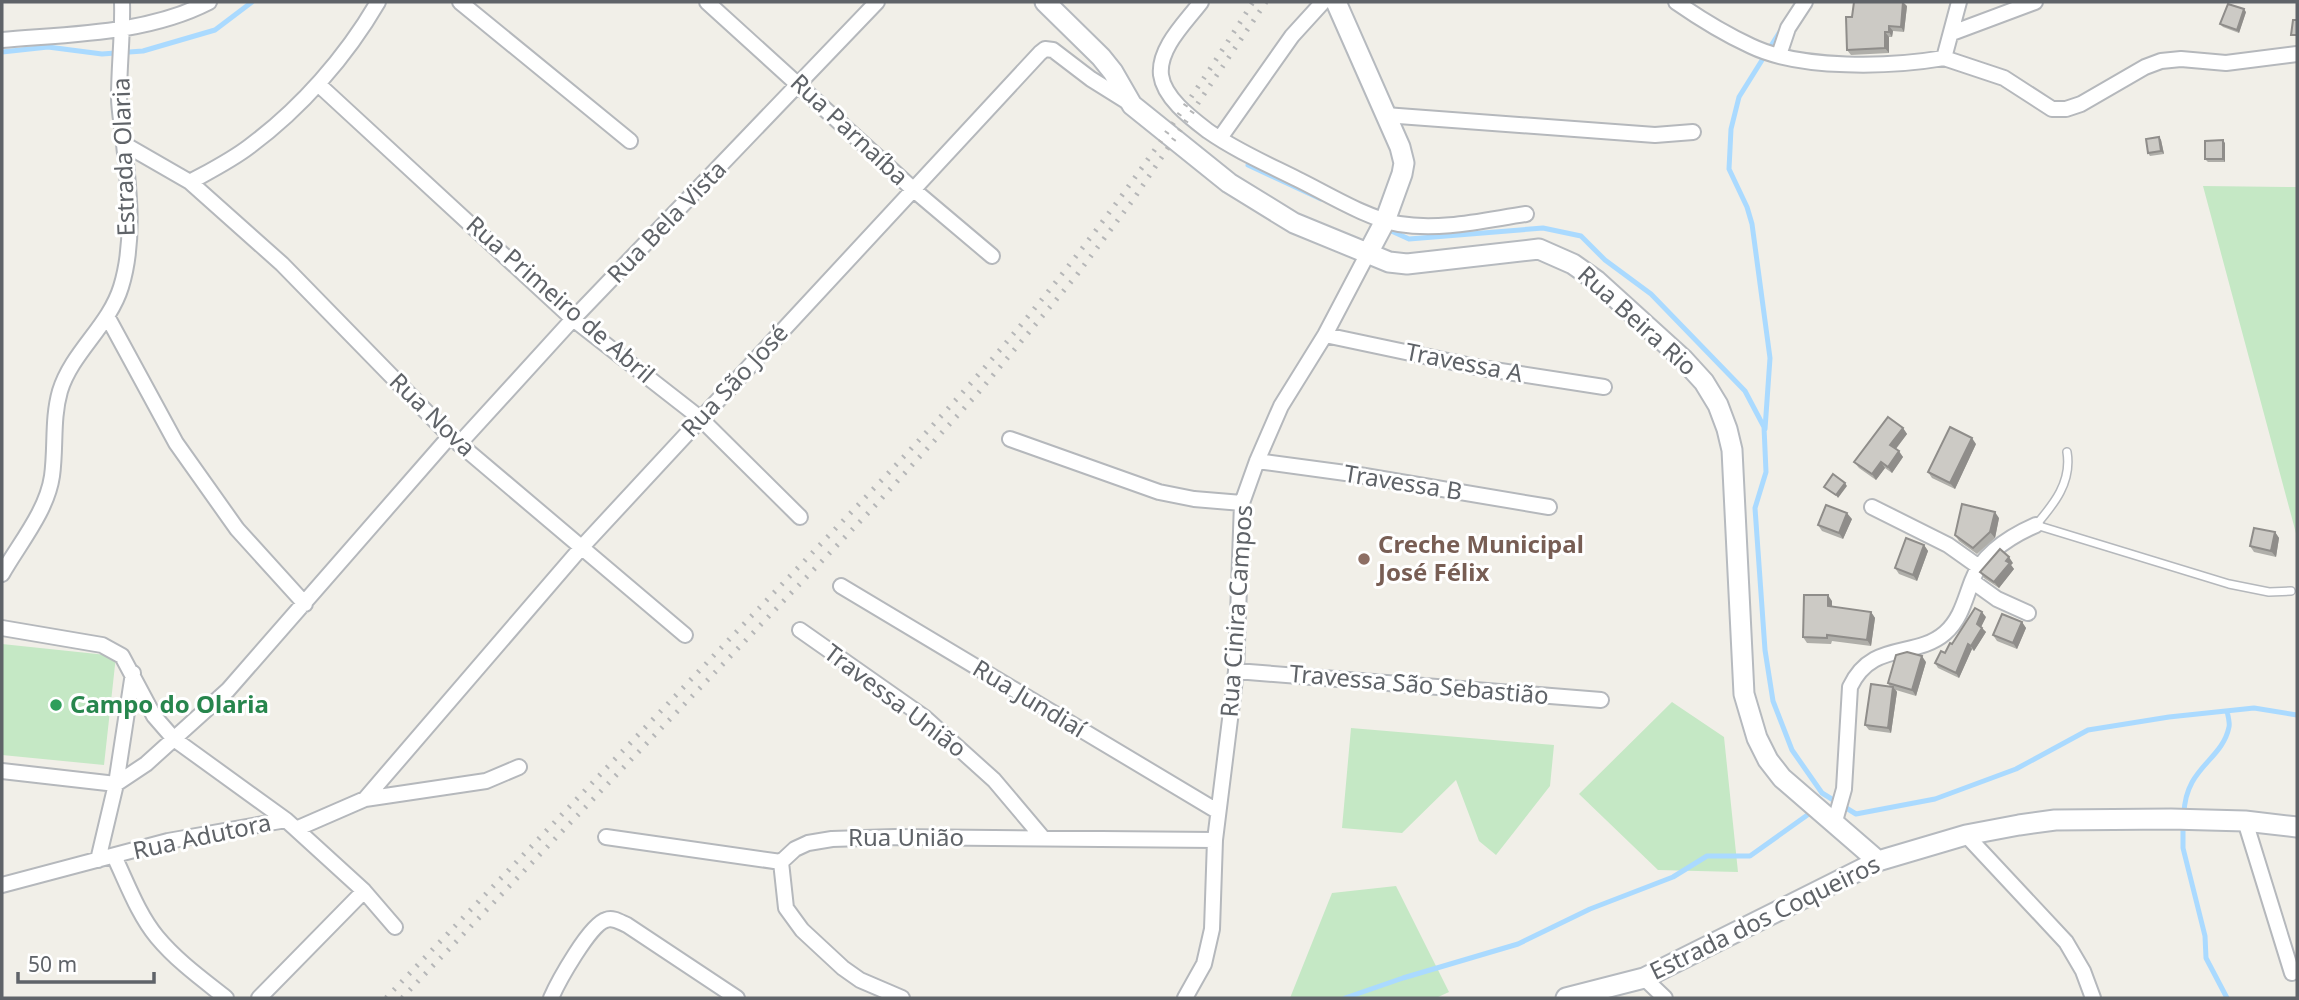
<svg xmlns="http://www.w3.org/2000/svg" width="2299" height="1000" viewBox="0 0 2299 1000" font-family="'Noto Sans',sans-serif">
  <rect width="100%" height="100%" fill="#f1efe8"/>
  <path fill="#c5e8c5" d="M 2203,186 L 2297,187 L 2297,537 Z
    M 2,644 L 116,656 L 104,765 L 2,755 Z
    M 1672,702 L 1724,737 L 1738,872 L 1658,870 L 1579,794 Z
    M 1351,728 L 1554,745 L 1550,786 L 1496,855 L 1479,841 L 1456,780 L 1402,833 L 1342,828 Z
    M 1396,886 L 1449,992 L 1436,998 L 1290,998 L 1332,893 Z"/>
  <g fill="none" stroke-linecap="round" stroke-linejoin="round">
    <path stroke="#aadaff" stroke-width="5" d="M 2,52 L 48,47 L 102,54 L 143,51 L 215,30 L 252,2
      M 1248,165 L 1321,199
      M 1387,229 L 1409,239 L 1543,228 L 1581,236 L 1605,260 L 1651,294 L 1745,391 L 1764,427 L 1766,472 L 1755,508 L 1765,650 L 1773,701 L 1792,750 L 1822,793 L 1856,814 L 1935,799 L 2016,769 L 2088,730 L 2169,717 L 2254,708 L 2297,715
      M 1765,429 L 1770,358 L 1752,224 L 1747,207 L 1729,169 L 1731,129 L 1739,97 L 1784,25
      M 2184,814 C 2185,767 2222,761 2229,727 C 2230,723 2228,716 2227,711
      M 2183,824 L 2183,848 L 2205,936 L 2206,958 L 2227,998
      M 1345,998 L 1403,978 L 1518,944 L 1590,909 L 1673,877 L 1707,856 L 1750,856 L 1813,811"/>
    <defs>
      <path id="lane" d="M 2067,452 C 2072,482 2054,504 2036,525 L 2229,584 L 2269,592 L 2291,591"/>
      <path id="street" d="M 460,2 L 630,141
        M 707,2 L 915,191 L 992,256
        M 1201,2 C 1186,22 1158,48 1161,75 C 1164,98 1191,118 1208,131 C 1235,150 1267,164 1297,179 C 1326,193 1368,219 1399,224 C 1441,231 1485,220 1526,214
        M 1676,2 C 1699,18 1725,34 1751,46 C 1801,70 1891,67 1944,58 L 1959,2
        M 1952,33 L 2035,2
        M 2,40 C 70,34 147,34 209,2
        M 1779,55 L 1788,28 L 1805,2
        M 1944,58 L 2004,78 L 2052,109 L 2066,109 L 2081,104 L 2145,67 L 2161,61 L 2181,59 L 2226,63 L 2297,54
        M 318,84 L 573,319 L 700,418 L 800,517
        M 1385,115 L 1655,135 L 1693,132
        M 1220,138 L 1292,36 L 1323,2
        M 124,144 L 190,182 C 210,171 232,160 250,146 C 301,108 346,57 378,2
        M 190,182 L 282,264 L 450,436 L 685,635
        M 107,316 L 176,443 L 237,529 L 305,604
        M 1325,335 L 1481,368 L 1604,387
        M 1010,439 L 1159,492 L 1194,499 L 1242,503
        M 459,444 L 573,319 L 877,2
        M 1257,461 L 1353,474 L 1549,507
        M 1872,507 L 1948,545 L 1979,567
        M 2,574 C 19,544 47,511 52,476 C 56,447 52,419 60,391 C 72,352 109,326 121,287 C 135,242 129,190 124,144 C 123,129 119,113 119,97 C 119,65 123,34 122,2
        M 1972,581 L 1997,599 L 2028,613
        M 841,586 L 1217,811
        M 2,628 L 102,645 L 122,656 L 154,716 L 174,739 L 286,820
        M 800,630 L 924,717 L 994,780 L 1043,838
        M 1236,671 L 1601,700
        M 2,771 L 116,784
        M 116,784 L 146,764 L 228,690 L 450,436
        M 365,799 L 581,548 L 1040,53 L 1045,49 L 1053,50 L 1091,79 L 1131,104
        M 1835,821 L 1844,789 L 1850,687 C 1872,640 1915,659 1945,633 C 1961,619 1965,599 1972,581 C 1982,554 2011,536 2036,525
        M 2245,821 L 2292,973
        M 296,829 L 364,891 L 395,927
        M 1966,835 L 2066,942 L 2083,971 L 2093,998
        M 606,837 L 781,862
        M 114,856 C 127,883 138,914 157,937 C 177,961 202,979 226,998
        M 98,860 L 116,784 L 133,673
        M 781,862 L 795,849 L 808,843 L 832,839 L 895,837 L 1215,840
        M 781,862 L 786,908 L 802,930 L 843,968 L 860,980 L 902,998
        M 2,885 L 168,841 L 286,820 L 296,829 L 365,799 L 486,781 L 519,767
        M 1644,978 L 1665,998
        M 259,998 L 364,891
        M 551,998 C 558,982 590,924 606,920 C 613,917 620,922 627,925 L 737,998
        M 1185,998 L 1204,964 L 1212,929 L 1215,840 L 1236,671 L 1242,503 L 1257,461 L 1281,406 L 1325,335 L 1367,255"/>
      <path id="secondary" d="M 1045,2 L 1101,57 L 1113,72 L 1132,105 L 1229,183 L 1294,223 L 1389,262 L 1407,264 L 1539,249 L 1573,264 L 1597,281 L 1683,359 L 1704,382 L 1718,405 L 1727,429 L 1732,450 L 1744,694 L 1757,738 L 1768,760 L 1782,778 L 1878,861
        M 1336,2 L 1400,147 L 1404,163 L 1402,174 L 1385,221 L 1367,255
        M 1566,998 L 1644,978 L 1878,861 L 1966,835 L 2019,825 L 2055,820 L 2171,819 L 2245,821 L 2297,827"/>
    </defs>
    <use href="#lane" stroke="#b5b8bc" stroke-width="10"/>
    <use href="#street" stroke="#b5b8bc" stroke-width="18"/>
    <use href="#secondary" stroke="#b6babf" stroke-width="23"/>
    <use href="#lane" stroke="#fff" stroke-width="7"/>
    <use href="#street" stroke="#fff" stroke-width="14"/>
    <use href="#secondary" stroke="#fff" stroke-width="19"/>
    <path stroke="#b6b7b8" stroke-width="5" stroke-dasharray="2 9" stroke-linecap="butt" d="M 386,998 C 504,875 622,752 740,628 C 827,537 916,447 999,351 C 1092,242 1177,123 1253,2
      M 402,998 L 872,509 L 979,392 L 1076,276 L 1133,200 L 1266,2"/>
  </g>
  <path fill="#afaea9" d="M 1907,6 L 1904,32 L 1893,31 L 1892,37 L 1889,37 L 1889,53 L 1851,55 L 1847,50 Z
    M 2246,12 L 2239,33 L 2223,27 L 2220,24 Z
    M 2159,137 L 2161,140 L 2164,154 L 2150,156 L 2148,153 Z
    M 2225,143 L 2225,162 L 2208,162 L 2205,159 Z
    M 1903,428 L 1907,434 L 1896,449 L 1903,457 L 1892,473 L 1885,468 L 1876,480 L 1859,468 L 1854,462 Z
    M 1976,444 L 1955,489 L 1932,478 L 1928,472 Z
    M 1999,518 L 1995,538 L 1977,554 L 1959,541 L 1955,535 Z
    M 1852,519 L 1843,539 L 1822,531 L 1818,525 Z
    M 2275,532 L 2279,538 L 2276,557 L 2254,552 L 2250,546 Z
    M 1924,545 L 1928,551 L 1917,581 L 1899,574 L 1895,568 Z
    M 2013,563 L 2011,565 L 2014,569 L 1999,588 L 1984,578 L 1980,572 Z
    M 1832,601 L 1832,607 L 1871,612 L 1875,618 L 1871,646 L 1832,641 L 1831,644 L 1807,643 L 1803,637 Z
    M 1986,617 L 1981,627 L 1986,632 L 1974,651 L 1972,649 L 1959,678 L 1938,668 L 1935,663 Z
    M 2022,622 L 2026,628 L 2017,649 L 1997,641 L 1993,635 Z
    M 1926,662 L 1916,696 L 1896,690 L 1897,692 L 1891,733 L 1869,730 L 1865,725 L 1890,687 L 1888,683 Z"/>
  <path fill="#8f8d8a" d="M 1903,2 L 1907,6 L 1904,32 L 1901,27 Z
    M 2244,9 L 2246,12 L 2239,33 L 2237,30 Z
    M 1889,26 L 1893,31 L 1892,37 L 1889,32 Z
    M 1885,32 L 1889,37 L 1889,53 L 1885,48 Z
    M 2159,137 L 2161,140 L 2164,154 L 2161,151 Z
    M 2223,140 L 2225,143 L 2225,162 L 2223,159 Z
    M 1903,428 L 1907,434 L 1894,451 L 1890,445 Z
    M 1972,438 L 1976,444 L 1955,489 L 1950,483 Z
    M 1899,451 L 1903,457 L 1892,473 L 1888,467 Z
    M 1881,462 L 1885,468 L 1876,480 L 1872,474 Z
    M 1845,483 L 1847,486 L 1838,498 L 1836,495 Z
    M 1995,512 L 1999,518 L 1995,538 L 1990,532 Z
    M 1847,513 L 1852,519 L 1843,539 L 1839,533 Z
    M 2275,532 L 2279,538 L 2276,557 L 2271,551 Z
    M 1924,545 L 1928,551 L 1917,581 L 1913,575 Z
    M 2009,557 L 2013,563 L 2011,565 L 2014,569 L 1999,588 L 1994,582 Z
    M 1828,595 L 1832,601 L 1832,612 L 1828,606 Z
    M 1871,612 L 1875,618 L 1871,646 L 1867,640 Z
    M 1982,612 L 1986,617 L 1980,629 L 1977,624 Z
    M 2022,622 L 2026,628 L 2017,649 L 2013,643 Z
    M 1982,628 L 1986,632 L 1974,651 L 1971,646 Z
    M 1968,644 L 1972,649 L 1959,678 L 1956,673 Z
    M 1922,656 L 1926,662 L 1916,696 L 1912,690 Z
    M 1893,687 L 1897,692 L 1891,733 L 1888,728 Z"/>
  <path fill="#cccac5" stroke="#8f8d8a" stroke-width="2" d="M 1854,2 L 1903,2 L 1901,27 L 1889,26 L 1889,32 L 1885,32 L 1885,48 L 1847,50 L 1846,17 L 1852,17 Z
    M 2228,4 L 2244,9 L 2237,30 L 2220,24 Z
    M 2293,20 L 2297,20 L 2297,35 L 2291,35 Z
    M 2159,137 L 2161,151 L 2148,153 L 2146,139 Z
    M 2223,140 L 2223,159 L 2205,159 L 2205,141 Z
    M 1888,417 L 1903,428 L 1890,445 L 1899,451 L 1888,467 L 1881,462 L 1872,474 L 1854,462 Z
    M 1950,427 L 1972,438 L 1950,483 L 1928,472 Z
    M 1833,474 L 1845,483 L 1836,495 L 1824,487 Z
    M 1962,504 L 1995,512 L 1990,532 L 1973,548 L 1955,535 Z
    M 1826,505 L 1847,513 L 1839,533 L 1818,525 Z
    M 2254,528 L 2275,532 L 2271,551 L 2250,546 Z
    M 1906,538 L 1924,545 L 1913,575 L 1895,568 Z
    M 2000,549 L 2009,557 L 2006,561 L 2010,563 L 1994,582 L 1980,572 Z
    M 1804,595 L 1828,595 L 1828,606 L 1871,612 L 1867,640 L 1827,635 L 1827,638 L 1803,637 Z
    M 1975,608 L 1982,612 L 1977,624 L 1982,628 L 1971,646 L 1968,644 L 1956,673 L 1935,663 L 1941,651 L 1945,653 L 1950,643 L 1952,644 Z
    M 2002,614 L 2022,622 L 2013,643 L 1993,635 Z
    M 1907,652 L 1922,656 L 1912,690 L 1888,683 L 1896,655 Z
    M 1871,684 L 1893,687 L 1888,728 L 1865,725 Z"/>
  <circle fill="#8d6e63" stroke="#fff" stroke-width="2.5" cx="1364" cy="559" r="7"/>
  <circle fill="#2e9e5b" stroke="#fff" stroke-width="2.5" cx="56" cy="705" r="7"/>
  <g text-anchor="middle" stroke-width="6" stroke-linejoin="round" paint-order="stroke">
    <g font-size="24" fill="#5f6368" stroke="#fff">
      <text transform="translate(849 130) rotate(43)" y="8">Rua Parnaíba</text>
      <text transform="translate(124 157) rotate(-92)" y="8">Estrada Olaria</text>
      <text transform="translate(667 222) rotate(-46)" y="8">Rua Bela Vista</text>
      <text transform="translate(560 300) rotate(41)" y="8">Rua Primeiro de Abril</text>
      <text transform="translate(1637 321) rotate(42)" y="8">Rua Beira Rio</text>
      <text transform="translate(1464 363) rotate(11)" y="8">Travessa A</text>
      <text transform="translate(735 381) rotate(-47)" y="8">Rua São José</text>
      <text transform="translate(432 415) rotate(44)" y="8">Rua Nova</text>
      <text transform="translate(1403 483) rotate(9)" y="8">Travessa B</text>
      <text transform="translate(1237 611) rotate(-86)" y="8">Rua Cinira Campos</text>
      <text transform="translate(1419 685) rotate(5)" y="8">Travessa São Sebastião</text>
      <text transform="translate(1029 699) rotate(31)" y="8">Rua Jundiaí</text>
      <text transform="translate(895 701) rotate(37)" y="8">Travessa União</text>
      <text transform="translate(202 837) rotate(-12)" y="8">Rua Adutora</text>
      <text x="906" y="846">Rua União</text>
      <text transform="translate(1765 918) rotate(-26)" y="8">Estrada dos Coqueiros</text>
    </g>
    <g font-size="24" font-weight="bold" fill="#785e54" stroke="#fff" text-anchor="start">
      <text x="1378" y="553">Creche Municipal<tspan x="1378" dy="28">José Félix</tspan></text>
    </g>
    <g font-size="24" font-weight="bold" fill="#27864d" stroke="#fff" text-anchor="start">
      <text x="70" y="713">Campo do Olaria</text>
    </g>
  </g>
  <rect width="2299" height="1000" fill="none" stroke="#5f6368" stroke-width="7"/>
  <path d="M18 972v10h136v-10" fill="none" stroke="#5f6368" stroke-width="3.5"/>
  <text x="28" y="972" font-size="21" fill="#5f6368" stroke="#ffffff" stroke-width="5" paint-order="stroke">50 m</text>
</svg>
